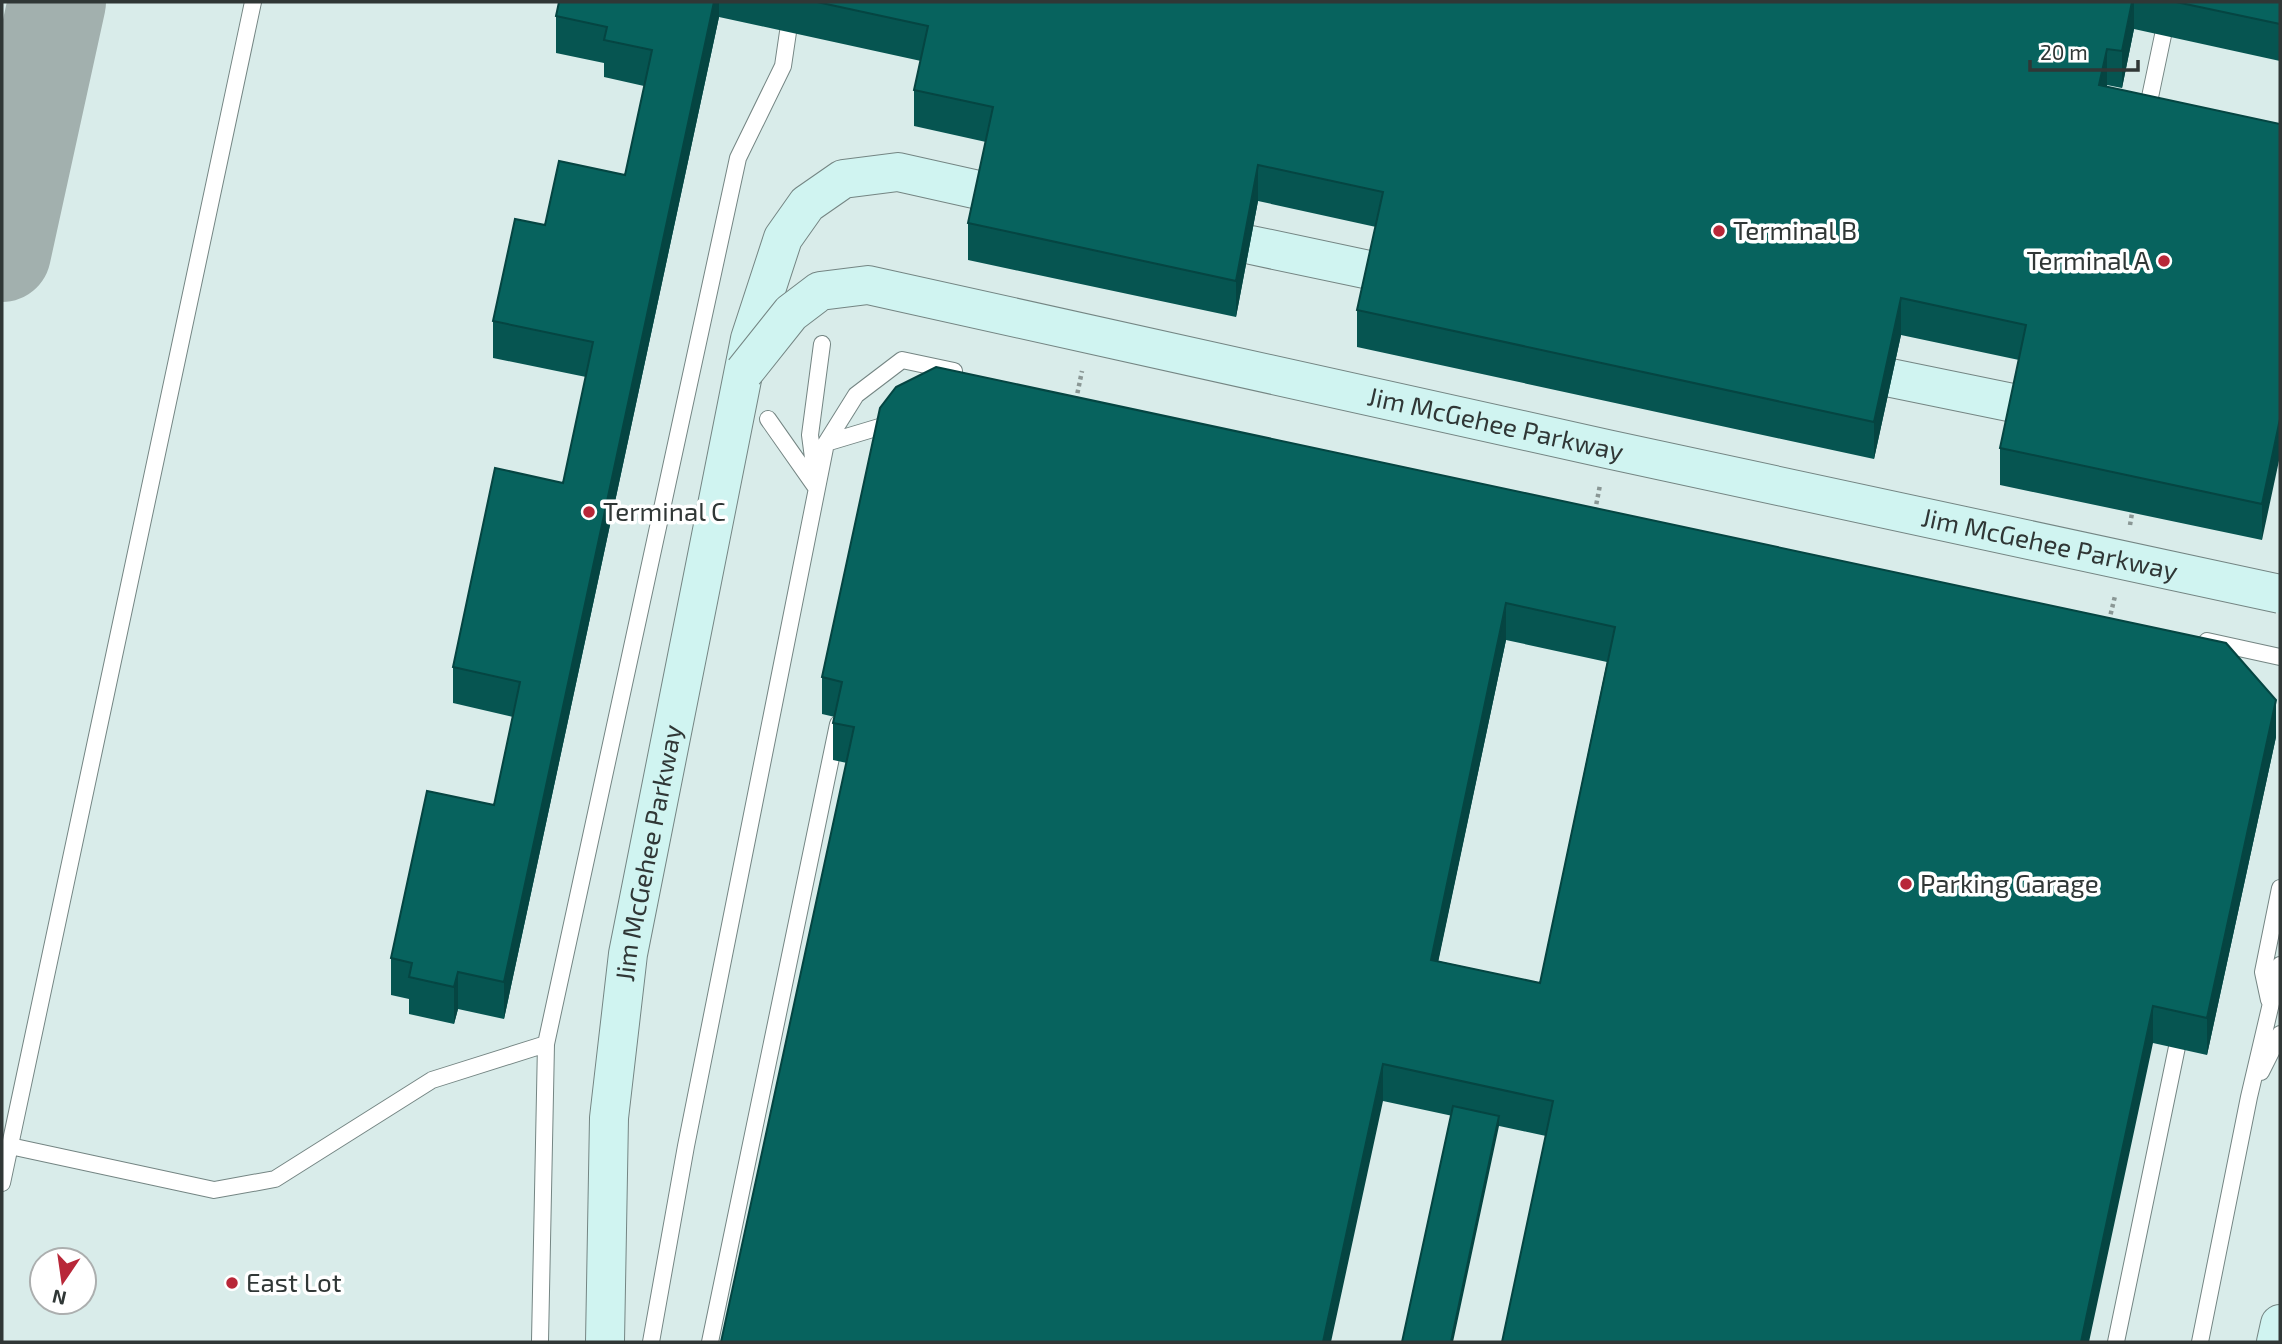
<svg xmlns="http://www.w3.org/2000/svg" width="2282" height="1344" viewBox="0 0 2282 1344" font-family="'Exo 2',sans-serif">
  <rect width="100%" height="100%" fill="#d9ecea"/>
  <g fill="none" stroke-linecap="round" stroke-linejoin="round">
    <path stroke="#a2b0ae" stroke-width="98" d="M 2,253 L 57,2"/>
    <defs>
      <path id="lane" d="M 2146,116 L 2170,2
        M 768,419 L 815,486
        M 826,443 L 896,422
        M 815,473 L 810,435 L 822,344
        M 2207,641 L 2280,657
        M 2269,1000 L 2263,972 L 2280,888
        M 2261,1072 L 2280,1034
        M 10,1146 L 214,1190 L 275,1179 L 432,1080 L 546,1044 L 738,158 L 783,66 L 788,32
        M 2,1183 L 253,2
        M 540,1341 L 546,1044
        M 651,1342 L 686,1146 L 826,443 L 856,395 L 902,360 L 954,371
        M 710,1342 L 838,724
        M 2116,1342 L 2177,1047 L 2185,1031
        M 2200,1342 L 2249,1097 L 2280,965"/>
      <g id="secondary">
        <path d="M 1251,245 L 1374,271"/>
        <path d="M 1891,378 L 2018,404"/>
        <path id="s1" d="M 605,1342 L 609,1118 L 628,954 L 750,339 L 783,238 L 807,204 L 843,179 L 898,172 L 983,191"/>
        <path d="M 2276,1342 L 2280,1324"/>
      </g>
    </defs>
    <use href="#lane" stroke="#748583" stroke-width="18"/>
    <use href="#secondary" stroke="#748583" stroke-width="40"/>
    <use href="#lane" stroke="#fff" stroke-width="16"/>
    <use href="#secondary" stroke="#d0f4f1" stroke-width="38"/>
    <defs>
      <g id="secondary-bridge">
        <path id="s2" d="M 744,372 L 791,313 L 820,291 L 868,285 L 1607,449 L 2280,594"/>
      </g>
    </defs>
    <use href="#secondary-bridge" stroke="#748583" stroke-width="40" stroke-linecap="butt"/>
    <path stroke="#8a9795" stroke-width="4.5" stroke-dasharray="3.5 3.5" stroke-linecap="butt" d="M 1076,400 L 1082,371
      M 1595,511 L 1600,485
      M 2130,525 L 2132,513
      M 2109,621 L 2115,596"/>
    <use href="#secondary-bridge" stroke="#d0f4f1" stroke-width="38"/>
  </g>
  <path fill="#065551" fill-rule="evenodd" d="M 559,2 L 2280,2 L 2280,61 L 2134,29 L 2122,88 L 2107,85 L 2107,87 L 2280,124 L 2262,540 L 2000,485 L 2000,448 L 2019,360 L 1901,335 L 1874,459 L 1357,347 L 1357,310 L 1376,227 L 1258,201 L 1236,317 L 968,260 L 968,223 L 986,142 L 914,126 L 914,90 L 921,61 L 719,17 L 504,1019 L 458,1009 L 454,1024 L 409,1014 L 409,999 L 391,995 L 391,958 L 494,805 L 513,717 L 453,703 L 453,667 L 563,483 L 586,377 L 493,358 L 493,321 L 545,225 L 625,175 L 644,86 L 604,77 L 604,63 L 556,53 L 556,16 Z
    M 880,408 L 2276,737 L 2207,1055 L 2153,1043 L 1546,1136 L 1383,1101 L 847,763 L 833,760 L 833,723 L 835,717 L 822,714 L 822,677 ZM 1506,640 L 1607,662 L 1540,983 L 1438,961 Z"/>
  <path fill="#054542" d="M 714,2 L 719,2 L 719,17 L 504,1019 L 504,982 Z
    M 2132,2 L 2134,2 L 2134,29 L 2122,88 L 2122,51 Z
    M 2107,49 L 2107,85 L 2099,122 L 2099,85 Z
    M 1258,165 L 1258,201 L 1236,317 L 1236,281 Z
    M 1901,298 L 1901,335 L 1874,459 L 1874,422 Z
    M 2280,419 L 2280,456 L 2262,540 L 2262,504 Z
    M 1506,603 L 1506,640 L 1431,996 L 1431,960 Z
    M 2276,700 L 2276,737 L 2207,1055 L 2207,1018 Z
    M 458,972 L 458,1009 L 454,1024 L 454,987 Z
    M 2153,1006 L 2153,1043 L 2089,1342 L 2081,1342 Z
    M 1383,1064 L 1383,1101 L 1331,1342 L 1323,1342 Z
    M 1499,1116 L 1499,1126 L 1453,1342 L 1451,1342 Z"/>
  <path fill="#07635e" stroke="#054542" stroke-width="2" fill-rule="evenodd" d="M 559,2 L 714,2 L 504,982 L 458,972 L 454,987 L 409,977 L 412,963 L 391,958 L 427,791 L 494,805 L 520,682 L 453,667 L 495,468 L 563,483 L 593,342 L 493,321 L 515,219 L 545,225 L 559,161 L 625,175 L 652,50 L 604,40 L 607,27 L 556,16 Z
    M 817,2 L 2132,2 L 2122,51 L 2107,49 L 2099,85 L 2280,124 L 2280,419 L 2262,504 L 2000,448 L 2026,325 L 1901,298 L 1874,422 L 1357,310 L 1383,192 L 1258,165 L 1236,281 L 968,223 L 993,107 L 914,90 L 928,26 Z
    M 2176,2 L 2280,2 L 2280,24 Z
    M 936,367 L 2226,643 L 2276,700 L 2207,1018 L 2153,1006 L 2081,1342 L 1502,1342 L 1553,1101 L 1383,1064 L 1323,1342 L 721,1342 L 854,727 L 833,723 L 842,682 L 822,677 L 880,408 L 896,387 ZM 1506,603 L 1615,627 L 1540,983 L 1431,960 Z
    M 1453,1106 L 1499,1116 L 1451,1342 L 1402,1342 Z"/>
  <g fill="#b82738" stroke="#fff" stroke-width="2.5">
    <circle cx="1719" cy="231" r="7"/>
    <circle cx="2164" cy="261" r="7"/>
    <circle cx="589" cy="512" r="7"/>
    <circle cx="1906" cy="884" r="7"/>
    <circle cx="232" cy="1283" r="7"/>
  </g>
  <g text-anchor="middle" stroke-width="7" stroke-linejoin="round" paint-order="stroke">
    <g font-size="26" fill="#303736" stroke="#fff" text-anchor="start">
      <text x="1733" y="240">Terminal B</text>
      <text x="2150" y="270" text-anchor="end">Terminal A</text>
      <text x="603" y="521">Terminal C</text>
      <text x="1920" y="893">Parking Garage</text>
      <text x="246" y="1292">East Lot</text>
    </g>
    <g font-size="26" fill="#303736" stroke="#fff">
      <text dy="9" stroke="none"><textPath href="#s2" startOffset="803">Jim McGehee Parkway</textPath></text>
      <text dy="9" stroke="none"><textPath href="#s2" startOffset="1370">Jim McGehee Parkway</textPath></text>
      <text dy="9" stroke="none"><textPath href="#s1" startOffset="492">Jim McGehee Parkway</textPath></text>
    </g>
  </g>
  <rect width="2282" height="1344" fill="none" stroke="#303736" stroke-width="7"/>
  <g transform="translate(63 1281) rotate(193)"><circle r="33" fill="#ffffff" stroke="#acafaf" stroke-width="2"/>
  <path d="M0-5L12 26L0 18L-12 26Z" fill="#b82738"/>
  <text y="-10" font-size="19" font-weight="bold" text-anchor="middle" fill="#303736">N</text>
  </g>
  <path d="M2030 60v10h108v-10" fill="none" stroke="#303736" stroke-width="3.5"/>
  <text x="2040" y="60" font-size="21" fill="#303736" stroke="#ffffff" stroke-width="5" paint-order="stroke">20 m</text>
</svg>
